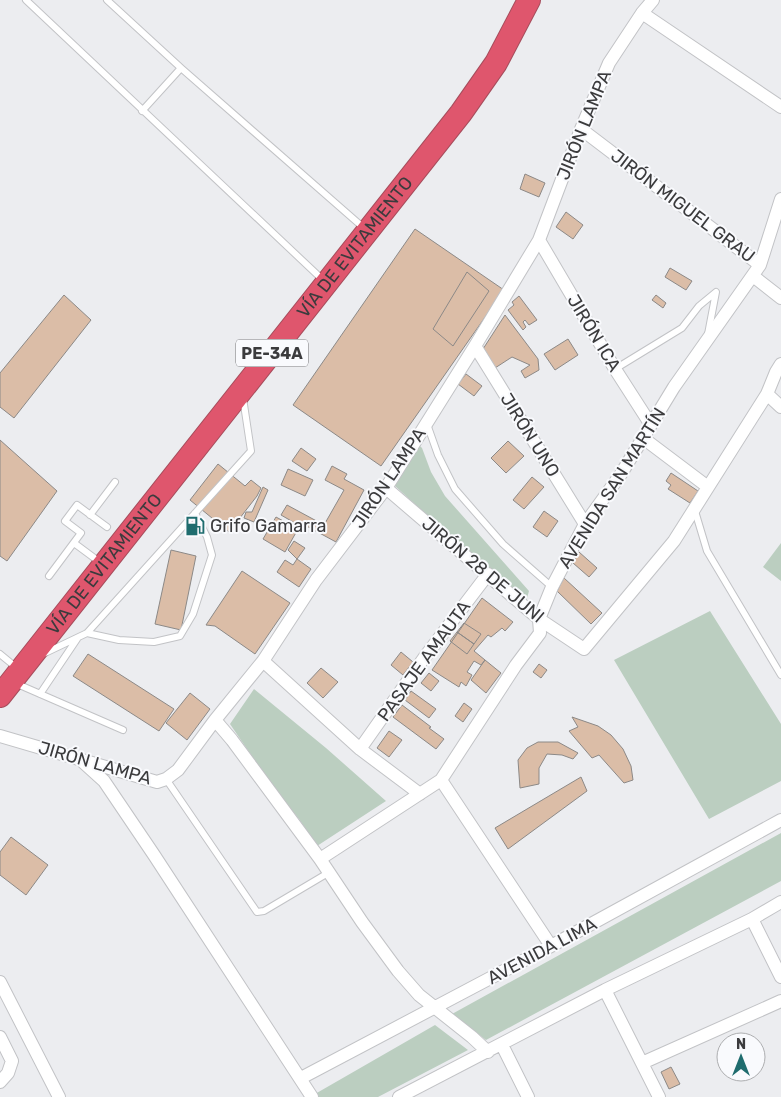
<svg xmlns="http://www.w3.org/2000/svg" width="781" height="1097" viewBox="0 0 781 1097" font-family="Rubik,sans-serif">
  <rect width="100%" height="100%" fill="#ecedf0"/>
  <path fill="#bbcec0" d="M 418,444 L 422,448 L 431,472 L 445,496 L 529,591 L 525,605 L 394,485 Z
    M 781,543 L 781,581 L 763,567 Z
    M 710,611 L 781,724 L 781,781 L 709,819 L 614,660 Z
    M 254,689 L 326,748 L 386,801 L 317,846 L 299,819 L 275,790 L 230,724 Z
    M 781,833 L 781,881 L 486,1040 L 452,1014 Z
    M 435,1025 L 468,1050 L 378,1097 L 317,1097 L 315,1094 Z"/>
  <path fill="#dbbda7" stroke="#8c8987" d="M 525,174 L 545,183 L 539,197 L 520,189 Z
    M 566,212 L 583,225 L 573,239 L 556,227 Z
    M 415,229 L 504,290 L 381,466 L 293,405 Z
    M 670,268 L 692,281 L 686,290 L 665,277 Z
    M 467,272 L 489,291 L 453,346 L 433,329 Z
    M 64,295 L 91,320 L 14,418 L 0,407 L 0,373 Z
    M 656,295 L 666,303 L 663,308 L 652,300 Z
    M 519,296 L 537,320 L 529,325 L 525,320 L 523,322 L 526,327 L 523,330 L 508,310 L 514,305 L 512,302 Z
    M 505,315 L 538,359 L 539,370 L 525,378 L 521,371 L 530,365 L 512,357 L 495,368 L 483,349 Z
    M 568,339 L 578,355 L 555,370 L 544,354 Z
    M 466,374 L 482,386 L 474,396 L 458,384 Z
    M 0,440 L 57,491 L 7,561 L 0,556 Z
    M 508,441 L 524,456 L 506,473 L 491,458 Z
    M 301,448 L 316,459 L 307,471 L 292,461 Z
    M 218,464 L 245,486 L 251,480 L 261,488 L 257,496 L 229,532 L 190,500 Z
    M 332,466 L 347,474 L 344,479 L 364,490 L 336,542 L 301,523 L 300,526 L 281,515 L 287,505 L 324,525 L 344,490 L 325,480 Z
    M 288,469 L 313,480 L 305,496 L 281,485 Z
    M 671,473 L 698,491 L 690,503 L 668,489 L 671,485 L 666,481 Z
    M 532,477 L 544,487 L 524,509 L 513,500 Z
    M 263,487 L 268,490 L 254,522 L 244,518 L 246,512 L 252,512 Z
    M 544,511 L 558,521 L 547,537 L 533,527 Z
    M 276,517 L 298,529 L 285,552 L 263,539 Z
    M 294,541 L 305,548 L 297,559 L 288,550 Z
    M 171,550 L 196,556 L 181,630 L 155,624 Z
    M 579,552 L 597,568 L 589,577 L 573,563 Z
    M 297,559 L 311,569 L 299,587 L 277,572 L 285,560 L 293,565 Z
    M 242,571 L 290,603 L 255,654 L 215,626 L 206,625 Z
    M 564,578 L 602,613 L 591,624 L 557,591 Z
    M 482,598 L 513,622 L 505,631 L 502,628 L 491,637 L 488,635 L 474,651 L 485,660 L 481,665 L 474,661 L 467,672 L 472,675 L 466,686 L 461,682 L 459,687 L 432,670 Z
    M 464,623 L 481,634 L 474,644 L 457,632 Z
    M 457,632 L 474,644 L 467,654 L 450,641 Z
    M 401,652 L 413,662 L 403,675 L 391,665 Z
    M 88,654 L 174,709 L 159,731 L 73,676 Z
    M 485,660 L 501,673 L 486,693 L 471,680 Z
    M 539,664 L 547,670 L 541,678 L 533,672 Z
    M 321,668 L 338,682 L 323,698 L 307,683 Z
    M 429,673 L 439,681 L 431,691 L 421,683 Z
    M 411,691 L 436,709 L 429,718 L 405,700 Z
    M 190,693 L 210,709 L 187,740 L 166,723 Z
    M 464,703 L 472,709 L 463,722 L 455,716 Z
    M 402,705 L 431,727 L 429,728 L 444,739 L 436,749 L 393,717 Z
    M 572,717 L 598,726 L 611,735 L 623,749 L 631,766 L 633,780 L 624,783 L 599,755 L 592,758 L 569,731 L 578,727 Z
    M 389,731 L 402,740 L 389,757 L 377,748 Z
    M 538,742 L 558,742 L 578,753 L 573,759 L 562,755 L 547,754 L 539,768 L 539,784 L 520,788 L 518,760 L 527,748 Z
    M 581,777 L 587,791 L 508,849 L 495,828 Z
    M 11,837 L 48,865 L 26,895 L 0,875 L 0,852 Z
    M 671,1067 L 680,1084 L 669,1089 L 661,1072 Z"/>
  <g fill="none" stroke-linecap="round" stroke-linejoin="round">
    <defs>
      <path id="lane" d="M 26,0 L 324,281
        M 107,0 L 181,68 L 365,229
        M 142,111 L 181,68
        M 615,369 L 682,328 L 699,306 L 716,292 L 708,334
        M 427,424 L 438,455 L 455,489 L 503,544 L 552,587
        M 695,511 L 707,551 L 781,675
        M 90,515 L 115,482
        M 74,543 L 101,563
        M 49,576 L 81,533 L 65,521 L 77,505 L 107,527
        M 87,633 L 119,640 L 154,642 L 180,636 L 193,614 L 212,555 L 207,537 L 195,513
        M 0,654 L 17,668
        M 43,654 L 87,633 L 251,451 L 243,398
        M 15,683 L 123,730
        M 40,694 L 77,639
        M 166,779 L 257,912 L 264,911 L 328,873"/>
      <path id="street" d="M 642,13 L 781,107
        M 581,129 L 760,265
        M 539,240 L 615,369 L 651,425
        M 753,276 L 781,298
        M 475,346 L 585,524
        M 767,394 L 781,407
        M 643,438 L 708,487
        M 386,488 L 539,619 L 584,649 L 674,541 L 767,394 L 776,372 L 781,364
        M 263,661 L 360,749 L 420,794
        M 215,720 L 232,740 L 320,859 L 362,922 L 398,971 L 419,995 L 472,1037 L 488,1052
        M 0,736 L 157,782 L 166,779 L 178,770 L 215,720 L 263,661 L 316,580 L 386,488 L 475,346 L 539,240 L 581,129 L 609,63 L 642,13 L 653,0
        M 360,749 L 424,658 L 488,574
        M 83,762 L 104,781 L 154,855 L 312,1097
        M 441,780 L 551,946
        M 320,859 L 441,780 L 516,665 L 540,633 L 539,619 L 552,587 L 585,524 L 621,474 L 674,387 L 760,265 L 781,199
        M 752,919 L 781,977
        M 0,982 L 59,1097
        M 605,990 L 659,1097
        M 0,1037 L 12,1061 L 8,1073 L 0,1082
        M 502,1045 L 528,1097
        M 642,1063 L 781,1001
        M 301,1078 L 551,946 L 781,820
        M 399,1097 L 605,990 L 752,919 L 781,902"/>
      <g id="highway">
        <path id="s1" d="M 0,696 L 461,113 L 496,63 L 529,0"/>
      </g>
    </defs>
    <use href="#lane" stroke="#c2c3c6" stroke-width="8"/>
    <use href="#street" stroke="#c2c3c6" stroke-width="14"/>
    <use href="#highway" stroke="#a64d5c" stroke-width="24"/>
    <use href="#lane" stroke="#fff" stroke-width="6"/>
    <use href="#street" stroke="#fff" stroke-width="12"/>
    <use href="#highway" stroke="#df566d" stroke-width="22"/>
  </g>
  <defs>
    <symbol id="fuel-bare" viewBox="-9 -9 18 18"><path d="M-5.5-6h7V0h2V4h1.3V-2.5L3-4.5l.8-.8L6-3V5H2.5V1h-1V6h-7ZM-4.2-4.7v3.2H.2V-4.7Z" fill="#1f6c6e" stroke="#f9fafd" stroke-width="2.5" paint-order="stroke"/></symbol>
  </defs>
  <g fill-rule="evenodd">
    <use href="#fuel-bare" x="181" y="512" width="28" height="28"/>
  </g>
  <g text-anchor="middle" stroke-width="4" stroke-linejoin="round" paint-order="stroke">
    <rect fill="#f9fafd" stroke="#747477" stroke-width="1" x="236" y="339.5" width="72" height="27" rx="4"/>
    <g font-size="16" font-weight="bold" fill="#3b3b3d">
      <text x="272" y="359">PE-34A</text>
    </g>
    <g font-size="18" fill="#3b3b3d" stroke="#f9fafd">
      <text transform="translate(584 125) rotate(-68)" y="6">JIRÓN LAMPA</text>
      <text transform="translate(683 206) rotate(37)" y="6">JIRÓN MIGUEL GRAU</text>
      <text dy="6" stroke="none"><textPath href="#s1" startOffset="572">VÍA DE EVITAMIENTO</textPath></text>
      <text transform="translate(594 333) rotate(59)" y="6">JIRÓN ICA</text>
      <text transform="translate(530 435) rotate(58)" y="6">JIRÓN UNO</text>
      <text transform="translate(389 478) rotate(-56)" y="6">JIRÓN LAMPA</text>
      <text transform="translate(612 488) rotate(-58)" y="6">AVENIDA SAN MARTÍN</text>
      <text dy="6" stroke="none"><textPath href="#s1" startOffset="168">VÍA DE EVITAMIENTO</textPath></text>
      <text transform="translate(483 570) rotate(40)" y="6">JIRÓN 28 DE JUNI</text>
      <text transform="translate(424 661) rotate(-54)" y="6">PASAJE AMAUTA</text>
      <text transform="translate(95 763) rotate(16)" y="6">JIRÓN LAMPA</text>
      <text transform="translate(542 951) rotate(-28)" y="6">AVENIDA LIMA</text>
    </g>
    <g font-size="18" fill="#3b3b3d" stroke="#f9fafd" text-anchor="start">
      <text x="210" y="532">Grifo Gamarra</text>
    </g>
  </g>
  <g transform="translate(741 1057)"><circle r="24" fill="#f9fafd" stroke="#adaeb0"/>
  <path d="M0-4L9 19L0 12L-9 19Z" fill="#1f6c6e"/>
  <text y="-8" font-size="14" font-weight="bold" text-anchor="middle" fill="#3b3b3d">N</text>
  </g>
</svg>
